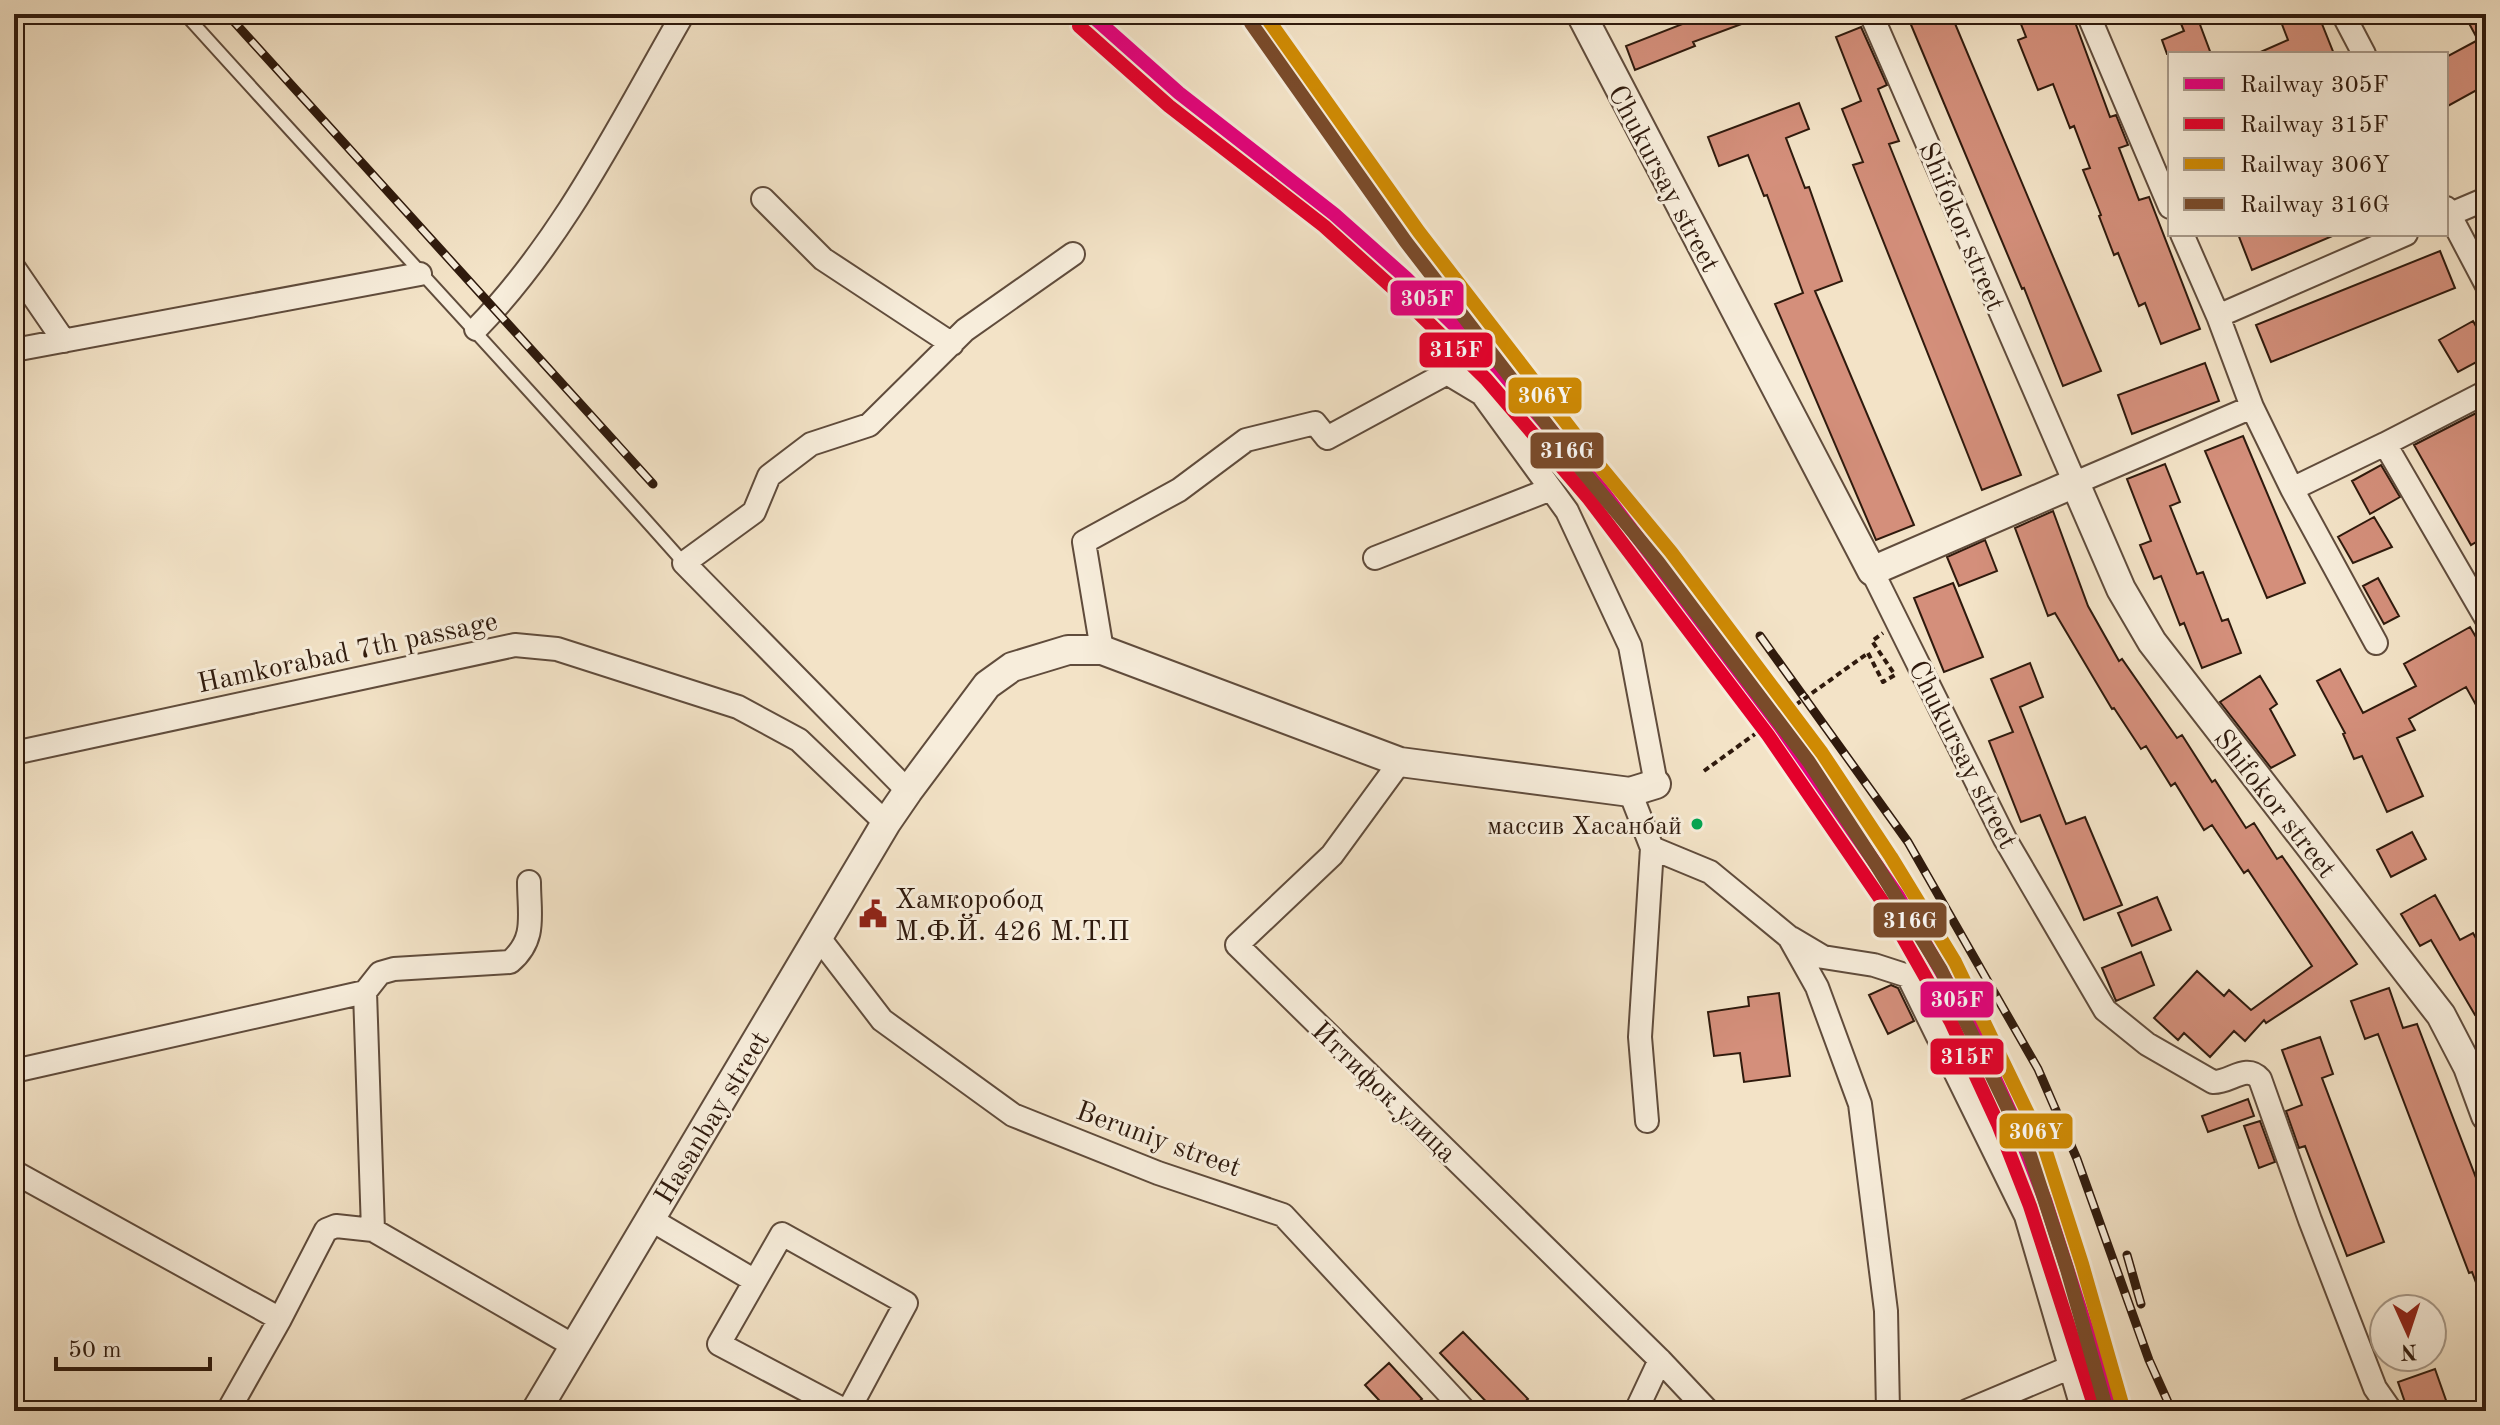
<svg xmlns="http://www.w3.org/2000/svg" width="2500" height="1425" viewBox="0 0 2500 1425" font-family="'Old Standard TT',serif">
  <rect width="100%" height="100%" fill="#f3e3c7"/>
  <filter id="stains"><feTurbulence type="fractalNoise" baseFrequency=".0025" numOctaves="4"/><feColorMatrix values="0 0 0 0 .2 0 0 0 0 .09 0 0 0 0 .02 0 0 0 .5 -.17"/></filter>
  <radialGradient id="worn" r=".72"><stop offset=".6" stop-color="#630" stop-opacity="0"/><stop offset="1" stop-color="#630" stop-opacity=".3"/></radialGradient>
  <path fill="#d48f7b" stroke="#2f1a0d" stroke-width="2" d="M 1697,14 L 1763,16 L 1693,42 L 1695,46 L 1635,70 L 1626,46 L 1698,18 Z
    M 1925,14 L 1951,14 L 2101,371 L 2063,386 L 2024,288 L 2022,289 L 1909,20 Z
    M 2017,14 L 2072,14 L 2110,117 L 2116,115 L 2128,145 L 2119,148 L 2139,200 L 2149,197 L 2200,329 L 2161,344 L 2145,303 L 2139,306 L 2118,253 L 2114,255 L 2099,216 L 2101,215 L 2083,170 L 2090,168 L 2074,126 L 2070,128 L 2053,84 L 2038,90 L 2018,40 L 2026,37 Z
    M 2177,14 L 2196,14 L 2211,54 L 2167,54 L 2162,40 L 2184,31 Z
    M 2278,14 L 2318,14 L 2334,54 L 2256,54 L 2288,40 Z
    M 2464,14 L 2486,14 L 2486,85 L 2446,107 L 2446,57 L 2478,40 Z
    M 1861,27 L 1887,85 L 1878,89 L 1899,141 L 1889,144 L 2021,475 L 1982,490 L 1853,165 L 1863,162 L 1842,109 L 1861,101 L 1836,37 Z
    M 1799,103 L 1809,129 L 1786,138 L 1805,188 L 1809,187 L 1842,281 L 1815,291 L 1914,525 L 1876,540 L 1775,304 L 1803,293 L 1767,195 L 1764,196 L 1748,155 L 1719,166 L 1708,137 Z
    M 2238,234 L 2334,234 L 2335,235 L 2252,270 Z
    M 2440,251 L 2455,288 L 2271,362 L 2256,325 Z
    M 2473,321 L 2486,344 L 2486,357 L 2458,372 L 2439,340 Z
    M 2205,363 L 2219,401 L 2132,434 L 2118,395 Z
    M 2486,408 L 2486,536 L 2471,545 L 2414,445 Z
    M 2243,436 L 2305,583 L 2267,598 L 2205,451 Z
    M 2165,464 L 2180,502 L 2170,506 L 2197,574 L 2203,572 L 2222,621 L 2228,619 L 2241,653 L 2202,668 L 2184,623 L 2180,625 L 2161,576 L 2154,579 L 2140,545 L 2151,541 L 2127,479 Z
    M 2381,465 L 2400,497 L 2370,514 L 2352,481 Z
    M 2053,511 L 2088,606 L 2119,661 L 2122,659 L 2177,738 L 2182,735 L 2212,782 L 2215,780 L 2246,828 L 2254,823 L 2277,859 L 2282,856 L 2357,964 L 2266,1023 L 2264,1020 L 2245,1041 L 2234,1031 L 2210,1057 L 2184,1033 L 2178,1040 L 2154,1018 L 2197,971 L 2224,996 L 2229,990 L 2251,1010 L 2312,966 L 2248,870 L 2244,873 L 2212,825 L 2204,830 L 2175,783 L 2171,786 L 2146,746 L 2141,749 L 2114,708 L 2112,709 L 2055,613 L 2048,616 L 2015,528 Z
    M 2374,517 L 2392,547 L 2353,563 L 2338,537 Z
    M 1985,540 L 1997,571 L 1959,586 L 1947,557 Z
    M 2378,578 L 2399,616 L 2384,624 L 2363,586 Z
    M 1953,583 L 1983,657 L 1944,672 L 1914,598 Z
    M 2470,627 L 2486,654 L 2486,723 L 2466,687 L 2409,719 L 2415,730 L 2397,738 L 2423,796 L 2387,812 L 2362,756 L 2354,759 L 2343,734 L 2345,733 L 2317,681 L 2340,669 L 2363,713 L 2416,686 L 2404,664 Z
    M 2030,663 L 2043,697 L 2020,707 L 2066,824 L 2085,817 L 2122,905 L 2084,920 L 2040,815 L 2021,822 L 1989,741 L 2013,732 L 1991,679 Z
    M 2260,676 L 2277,704 L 2270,709 L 2295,755 L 2271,768 L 2220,702 Z
    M 2412,832 L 2426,859 L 2391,877 L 2377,850 Z
    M 2435,895 L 2460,940 L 2473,933 L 2486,956 L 2486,1009 L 2475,1015 L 2431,940 L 2420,946 L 2401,914 Z
    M 2157,897 L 2171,930 L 2132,946 L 2118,913 Z
    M 2141,952 L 2154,985 L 2116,1001 L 2102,968 Z
    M 1891,985 L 1898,988 L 1914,1021 L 1888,1034 L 1869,995 Z
    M 2389,988 L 2403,1028 L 2417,1024 L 2486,1204 L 2486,1304 L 2484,1304 L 2472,1272 L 2469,1273 L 2378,1034 L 2365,1039 L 2351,1001 Z
    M 1779,993 L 1790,1076 L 1744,1082 L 1740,1053 L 1714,1056 L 1708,1012 L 1749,1006 L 1748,997 Z
    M 2320,1037 L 2333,1074 L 2322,1078 L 2384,1242 L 2347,1256 L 2305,1146 L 2299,1148 L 2286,1111 L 2302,1105 L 2282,1050 Z
    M 2248,1099 L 2254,1116 L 2208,1132 L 2202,1116 Z
    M 2260,1121 L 2275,1162 L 2259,1168 L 2244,1126 Z
    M 1463,1332 L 1528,1399 L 1515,1411 L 1495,1411 L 1440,1353 Z
    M 1389,1363 L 1422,1399 L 1408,1411 L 1389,1411 L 1365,1385 Z
    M 2435,1369 L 2448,1406 L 2434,1411 L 2408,1411 L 2398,1382 Z"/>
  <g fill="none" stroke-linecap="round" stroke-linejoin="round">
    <defs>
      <path id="service" d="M 185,14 C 351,198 520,378 684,563"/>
      <path id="minor" d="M 1871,14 L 2075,483 L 2252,407
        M 2088,14 L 2170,207
        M 2343,14 L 2364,54
        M 763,199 L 823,259 L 952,344
        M 2446,208 L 2486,284
        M 2446,216 L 2486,199
        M 2182,234 L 2218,316 L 2252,407 L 2292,489 L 2376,643
        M 14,268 L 64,341
        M 2218,316 L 2406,234
        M 476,329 C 564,239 620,123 683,14
        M 14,350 L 420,274
        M 2385,444 L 2486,392
        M 2292,489 L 2385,444 L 2486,618
        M 1375,558 L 1551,489
        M 1872,571 L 2005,839 L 2105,1010 L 2147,1044 L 2213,1082 C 2230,1083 2246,1063 2260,1079 L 2310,1220 L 2375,1388 L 2391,1411
        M 1102,650 L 1084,542 L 1179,490 L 1246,440 L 1315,423 L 1327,438 L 1447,373 L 1482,394 L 1567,511 L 1630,646 L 1656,784
        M 14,753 L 515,645 L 557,649 L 738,707 L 799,740 L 886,823
        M 1400,762 L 1332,855 L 1237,945 L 1660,1360 L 1708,1411
        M 908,791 L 684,563 L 754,512 L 769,476 L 811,444 L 869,425 L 965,330 L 1073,254
        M 1630,792 L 1652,848 L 1710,872 L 1789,937 L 1817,987 L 1860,1104 L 1886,1311 L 1888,1411
        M 819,938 L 882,1020 L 1013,1115 L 1158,1173 L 1283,1215 L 1465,1411
        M 1791,938 L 1823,957 L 1874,965 L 1908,976 L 2026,1216 L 2083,1411
        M 365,992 L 380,973 L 394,969 L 510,962 C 537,939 529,915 529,882
        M 14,1071 L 365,992 L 373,1230
        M 1647,1121 L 1640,1037 L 1652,848
        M 14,1172 L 280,1319
        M 650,1219 L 755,1281
        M 228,1411 L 280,1319 L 326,1230 L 336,1226 L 373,1230 L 574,1346
        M 846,1411 L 719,1344 L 782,1234 L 906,1303 L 848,1411
        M 1636,1411 L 1660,1360
        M 1967,1411 L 2071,1367"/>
      <path id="tertiary" d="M 1581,14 L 1872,571 L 2075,483 L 2121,589 L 2152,642 L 2441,1015 L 2468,1067 L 2486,1116
        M 536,1411 L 886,823 L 908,791 L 987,685 L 1012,667 L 1068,650 L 1102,650 L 1400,762 L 1630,792 L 1656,784"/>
    </defs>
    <use href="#service" stroke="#604c3c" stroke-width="15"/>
    <use href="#minor" stroke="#604c3c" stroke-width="26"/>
    <use href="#tertiary" stroke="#604c3c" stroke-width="32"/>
    <path stroke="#2f1a0d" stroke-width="4" stroke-dasharray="6 4" stroke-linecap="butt" d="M 1868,653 L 1883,682 L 1895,675 L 1872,641 L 1883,633
      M 1704,771 L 1755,734"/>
    <use href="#service" stroke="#f7eddb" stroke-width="11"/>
    <use href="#minor" stroke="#f7eddb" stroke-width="22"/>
    <use href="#tertiary" stroke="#f7eddb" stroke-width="28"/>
    <defs>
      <path id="rail" d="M 227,14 L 653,484
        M 1760,636 L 1908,842 L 2038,1069 L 2077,1159 L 2149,1360 L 2172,1411
        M 2127,1255 L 2141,1304"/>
    </defs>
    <use href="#rail" stroke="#2f1a0d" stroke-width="9"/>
    <use href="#rail" stroke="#f7eddb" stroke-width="6" stroke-dasharray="18" stroke-linecap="butt"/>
    <path stroke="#2f1a0d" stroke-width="4" stroke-dasharray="6 4" stroke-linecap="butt" d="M 1755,734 L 1868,653"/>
    <defs>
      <path id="rail-1" d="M 1090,14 L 1179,93 L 1334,214 L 1406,278 L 1498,368 L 1601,489 L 1780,726 L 1898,896 L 1966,1015 L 2013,1118 L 2045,1200 L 2113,1411"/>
      <path id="rail-2" d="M 1079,26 L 1169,106 L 1324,226 L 1395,290 L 1486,379 L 1589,499 L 1768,735 L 1884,904 L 1951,1022 L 1998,1124 L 2030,1206 L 2096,1411"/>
      <path id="rail-3" d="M 1264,14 L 1419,232 L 1594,459 L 1671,552 L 1822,753 L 1891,857 L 1955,962 L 2045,1149 L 2082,1264 L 2124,1411"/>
      <path id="rail-4" d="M 1251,23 L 1406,242 L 1581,469 L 1658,562 L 1809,762 L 1877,866 L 1941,970 L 2030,1155 L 2067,1269 L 2107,1411"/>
    </defs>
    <use href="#rail-1" stroke="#f7eddb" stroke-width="20"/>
    <use href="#rail-2" stroke="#f7eddb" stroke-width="20"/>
    <use href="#rail-3" stroke="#f7eddb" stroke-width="20"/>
    <use href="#rail-4" stroke="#f7eddb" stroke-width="20"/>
    <use href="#rail-1" stroke="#e5007d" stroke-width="14"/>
    <use href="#rail-2" stroke="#e4002b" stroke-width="14"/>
    <use href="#rail-3" stroke="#cf8a03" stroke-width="14"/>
    <use href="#rail-4" stroke="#7a4b2a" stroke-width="14"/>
  </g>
  <defs>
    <symbol id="civic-bare" viewBox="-9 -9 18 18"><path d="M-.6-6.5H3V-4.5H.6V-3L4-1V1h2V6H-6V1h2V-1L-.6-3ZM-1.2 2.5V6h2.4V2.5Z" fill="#8f2418" stroke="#f7eddb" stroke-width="2.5" paint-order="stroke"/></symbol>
  </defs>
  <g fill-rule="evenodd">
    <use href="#civic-bare" x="853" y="894" width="40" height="40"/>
  </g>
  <circle fill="#00a651" stroke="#f7eddb" stroke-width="3" cx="1697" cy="824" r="7"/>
  <g text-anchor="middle" stroke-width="6" stroke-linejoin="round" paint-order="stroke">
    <g font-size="26" fill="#2f1a0d" stroke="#f7eddb" text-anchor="end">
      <text x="1682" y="834">массив Хасанбай</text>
    </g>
    <g font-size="28" fill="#2f1a0d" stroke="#f7eddb">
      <text transform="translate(1665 178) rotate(62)" y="10">Chukursay street</text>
      <text transform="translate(1963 226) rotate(67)" y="10">Shifokor street</text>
      <text transform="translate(347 651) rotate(-12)" y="10">Hamkorabad 7th passage</text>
      <text transform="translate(1964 754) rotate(63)" y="10">Chukursay street</text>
      <text transform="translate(2276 803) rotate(52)" y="10">Shifokor street</text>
      <text transform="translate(1385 1091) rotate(44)" y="10">Иттифок улица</text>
      <text transform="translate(711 1117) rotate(-59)" y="10">Hasanbay street</text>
      <text transform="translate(1159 1138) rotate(20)" y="10">Beruniy street</text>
    </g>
    <g font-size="28" fill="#2f1a0d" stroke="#f7eddb" text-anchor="start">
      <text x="895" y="908">Хамкоробод<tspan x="895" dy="32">М.Ф.Й. 426 М.Т.П</tspan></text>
    </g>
  </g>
  <g stroke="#f7eddb" stroke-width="3">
    <rect x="1389" y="279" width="76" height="38" rx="8" fill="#e5007d"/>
    <rect x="1418" y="331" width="76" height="38" rx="8" fill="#e4002b"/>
    <rect x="1507" y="376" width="76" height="39" rx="8" fill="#cf8a03"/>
    <rect x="1529" y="431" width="76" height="39" rx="8" fill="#7a4b2a"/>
    <rect x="1872" y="901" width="76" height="38" rx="8" fill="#7a4b2a"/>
    <rect x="1919" y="980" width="76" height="39" rx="8" fill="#e5007d"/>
    <rect x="1929" y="1037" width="76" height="39" rx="8" fill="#e4002b"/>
    <rect x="1998" y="1112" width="76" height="38" rx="8" fill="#cf8a03"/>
  </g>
  <g font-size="22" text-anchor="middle" font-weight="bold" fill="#fff">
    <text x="1427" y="306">305F</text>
    <text x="1456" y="357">315F</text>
    <text x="1545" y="403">306Y</text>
    <text x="1567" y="458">316G</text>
    <text x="1910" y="928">316G</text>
    <text x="1957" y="1007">305F</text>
    <text x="1967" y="1064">315F</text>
    <text x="2036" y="1139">306Y</text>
  </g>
  <rect width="2500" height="1425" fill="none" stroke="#f3e3c7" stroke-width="48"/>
  <rect x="16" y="16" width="2468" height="1393" fill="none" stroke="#2f1a0d" stroke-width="4"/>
  <rect x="24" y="24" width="2452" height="1377" fill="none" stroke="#2f1a0d" stroke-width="2"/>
  <rect x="2168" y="52" width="280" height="184" fill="#f7eddb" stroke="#a79989" stroke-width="2"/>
  <rect x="2184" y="78" width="40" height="12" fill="#e5007d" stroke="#a79989" stroke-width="2"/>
  <text x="2240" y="92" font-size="24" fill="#2f1a0d">Railway 305F</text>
  <rect x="2184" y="118" width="40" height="12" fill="#e4002b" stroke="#a79989" stroke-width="2"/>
  <text x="2240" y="132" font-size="24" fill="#2f1a0d">Railway 315F</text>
  <rect x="2184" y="158" width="40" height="12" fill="#cf8a03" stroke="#a79989" stroke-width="2"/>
  <text x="2240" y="172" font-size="24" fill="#2f1a0d">Railway 306Y</text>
  <rect x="2184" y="198" width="40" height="12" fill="#7a4b2a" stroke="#a79989" stroke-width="2"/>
  <text x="2240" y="212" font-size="24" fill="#2f1a0d">Railway 316G</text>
  <g transform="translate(2408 1333) rotate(177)"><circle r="38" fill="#f7eddb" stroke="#a79989" stroke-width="2"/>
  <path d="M0-6L14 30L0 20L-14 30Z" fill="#8f2418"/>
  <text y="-12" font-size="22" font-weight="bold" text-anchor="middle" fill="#2f1a0d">N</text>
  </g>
  <path d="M56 1357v12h154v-12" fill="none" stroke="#2f1a0d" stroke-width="4"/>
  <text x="68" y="1357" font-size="24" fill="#2f1a0d" stroke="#f7eddb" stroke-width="6" paint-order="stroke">50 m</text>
  <rect width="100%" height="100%" filter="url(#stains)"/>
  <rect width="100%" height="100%" fill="url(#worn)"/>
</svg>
